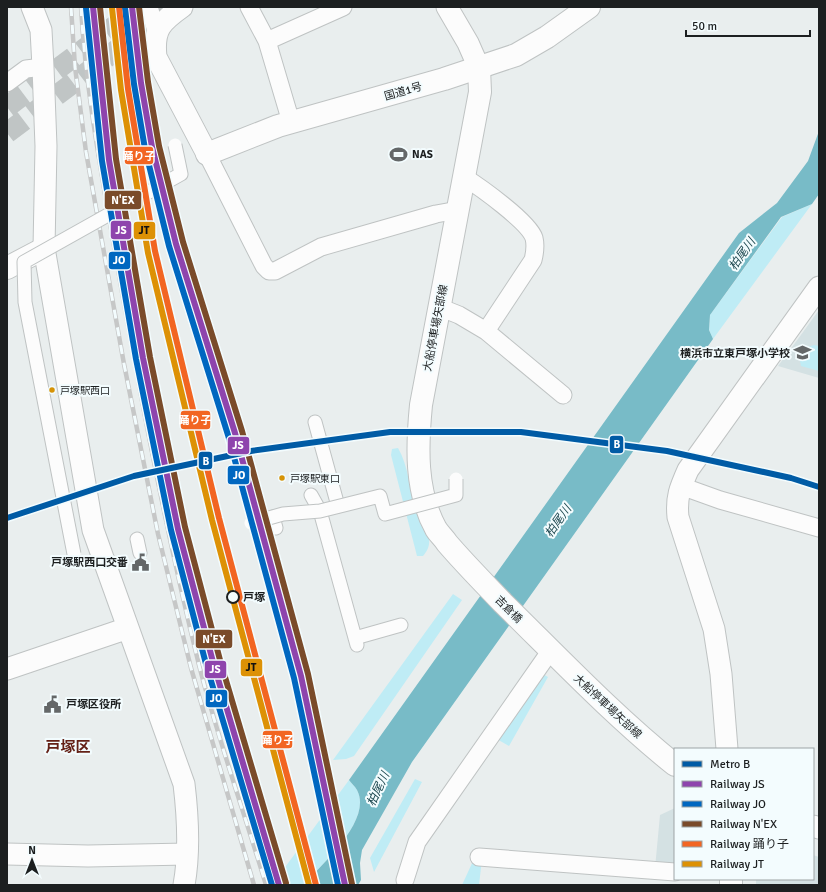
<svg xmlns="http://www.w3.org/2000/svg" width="826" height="892" viewBox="0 0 826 892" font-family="Signika,'Noto Sans JP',sans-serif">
  <rect width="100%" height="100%" fill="#e9eeee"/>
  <path fill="#d4e1e3" d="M 819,310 L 819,378 L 778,366 L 798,339 Z
    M 675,808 L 675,869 L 655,868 L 660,815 Z
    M 813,855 L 819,857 L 819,885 L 756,885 L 756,879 L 813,879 Z"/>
  <path fill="#bfecf5" d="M 812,204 L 713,339 L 709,330 L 710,315 L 782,217 Z
    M 814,345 L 819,346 L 819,371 L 801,366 L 799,356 L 804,348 Z
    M 398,448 C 410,468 410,498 419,520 C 421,526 428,533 429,539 C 430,546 427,551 423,556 L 417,556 L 391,455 L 392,449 Z
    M 453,594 L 462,600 L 354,756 L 346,759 L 333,760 Z
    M 541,673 L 548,677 L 509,746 L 495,738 Z
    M 415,779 L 422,782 L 374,872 L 370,858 Z
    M 349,780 C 351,783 355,786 357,790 C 373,820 321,865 303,885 L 272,885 Z
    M 474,859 L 482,859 L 479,885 L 462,885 Z"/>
  <path fill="#78bbc7" d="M 819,131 L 819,194 L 812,204 L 781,217 L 710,315 L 709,330 L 713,339 L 412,762 L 362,850 L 360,863 L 361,880 L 358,885 L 303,885 C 321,865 373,820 357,790 C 355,786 351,783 349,780 L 739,233 L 777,203 L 808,161 Z"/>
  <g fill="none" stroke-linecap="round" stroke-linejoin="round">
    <path stroke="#c0c5c5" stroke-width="21" stroke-dasharray="21 10" stroke-linecap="butt" d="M 7,107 L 140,7
      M 7,133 L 169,10"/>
    <defs>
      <path id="pedestrian" d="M 315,422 L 338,506
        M 311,495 L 320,511 L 357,645
        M 273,517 L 276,528
        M 137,539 L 140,553
        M 355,638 L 401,625"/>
      <path id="minor" d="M 149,7 L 157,34
        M 249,7 L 267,41
        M 7,83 L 26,69 L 43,67
        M 291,122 L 267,41 L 343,7
        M 207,154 L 264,266 L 269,271 L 275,271 L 321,247 L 436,214 L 458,210
        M 464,177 C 480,187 529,222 534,238 C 536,246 535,252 533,260 L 486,331
        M 439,307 L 459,315 L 486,331 L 563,395
        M 681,486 L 720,500 L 819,528
        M 479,857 L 675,872
        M 405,880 L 417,842 L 551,650"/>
      <path id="tertiary" d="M 32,7 L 41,30 L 43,67 L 46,146 L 44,248 L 93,530 L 184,784 C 188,817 190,852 184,885
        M 182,7 C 161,22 153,29 156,57 L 207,154
        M 447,7 L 468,43 L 479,68
        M 7,669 L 128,628
        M 727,749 L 721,674 L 714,629 L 678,517 C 676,497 680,488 688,470 L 819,287
        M 813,826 L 819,828
        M 7,854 L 88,856 L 187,854"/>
      <path id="secondary" d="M 479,68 L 480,92 L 421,405 C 417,446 415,491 436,529 C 439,534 444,538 447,543 C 465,564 484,583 503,603 C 559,658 614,716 675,765
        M 731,885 L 731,879"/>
      <path id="trunk" d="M 207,154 L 278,126 L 444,79 L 516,55 L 547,37 L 589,7
        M 7,268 L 43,249"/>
    </defs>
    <use href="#pedestrian" stroke="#bfc3c3" stroke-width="15"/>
    <use href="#minor" stroke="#bfc3c3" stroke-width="19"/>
    <use href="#tertiary" stroke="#bfc3c3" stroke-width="23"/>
    <use href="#secondary" stroke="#bfc3c3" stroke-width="24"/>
    <use href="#trunk" stroke="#bfc3c3" stroke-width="24"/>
    <use href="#pedestrian" stroke="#fcfcfc" stroke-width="13"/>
    <use href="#minor" stroke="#fcfcfc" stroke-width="17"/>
    <use href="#tertiary" stroke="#fcfcfc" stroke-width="21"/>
    <use href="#secondary" stroke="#fcfcfc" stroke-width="22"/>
    <use href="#trunk" stroke="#fcfcfc" stroke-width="22"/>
    <defs>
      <path id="rail" d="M 71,7 L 75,67 L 86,152 L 124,364 L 158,534 L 191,668 L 254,885
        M 81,7 C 86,97 104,186 119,275 C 142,406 167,536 199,665 C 218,739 244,812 266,885"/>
    </defs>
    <use href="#rail" stroke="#c6c7c7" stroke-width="4.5"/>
    <use href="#rail" stroke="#f3fcfe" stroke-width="3" stroke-dasharray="9" stroke-linecap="butt"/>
    <defs>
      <path id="pedestrian-bridge" d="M 251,523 L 283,514 L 320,511 L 380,496 L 385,514 L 456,495 L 456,479
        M 74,554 L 25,302 L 24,262 L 181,174 L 175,145"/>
    </defs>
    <use href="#pedestrian-bridge" stroke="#bfc3c3" stroke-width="15" stroke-linecap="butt"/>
    <use href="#pedestrian-bridge" stroke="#fcfcfc" stroke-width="13"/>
    <defs>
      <path id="rail-1" d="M 93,7 L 109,160 L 143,358 L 178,529 L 213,662 L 279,885
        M 132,7 L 141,83 L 152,147 L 176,244 L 235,433 L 301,676 L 345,885"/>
      <path id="rail-2" d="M 86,8 L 102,161 L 136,359 L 171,530 L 206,664 L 272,885
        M 125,8 L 134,84 L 145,149 L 169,246 L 228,435 L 294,678 L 338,885"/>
      <path id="rail-3" d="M 100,7 L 116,159 L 150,357 L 185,527 L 220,660 L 286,883
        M 139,7 L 148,82 L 159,146 L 183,242 L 242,431 L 308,674 L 352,884"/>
      <path id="rail-4" d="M 119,7 L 128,89 L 155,251 L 219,518 L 316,885"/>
      <path id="rail-5" d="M 112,8 L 121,90 L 148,253 L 212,520 L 309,885"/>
    </defs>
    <use href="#rail-1" stroke="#f3fcfe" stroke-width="9"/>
    <use href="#rail-2" stroke="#f3fcfe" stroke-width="9"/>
    <use href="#rail-3" stroke="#f3fcfe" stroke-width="9"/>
    <use href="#rail-4" stroke="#f3fcfe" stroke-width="9"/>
    <use href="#rail-5" stroke="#f3fcfe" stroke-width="9"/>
    <use href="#rail-1" stroke="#8e44ad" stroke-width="6"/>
    <use href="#rail-2" stroke="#0067c0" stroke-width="6"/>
    <use href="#rail-3" stroke="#7a4b2a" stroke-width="6"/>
    <use href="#rail-4" stroke="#f26522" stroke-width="6"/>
    <use href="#rail-5" stroke="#dd9105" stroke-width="6"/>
    <defs>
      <path id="metro-1" d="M 7,518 L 134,476 L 251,451 L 390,432 L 521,432 L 667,451 L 791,478 L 819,487"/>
    </defs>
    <use href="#metro-1" stroke="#f3fcfe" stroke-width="9"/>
    <use href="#metro-1" stroke="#005ba5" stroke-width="6"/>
  </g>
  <defs>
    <symbol id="stadium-bare" viewBox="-9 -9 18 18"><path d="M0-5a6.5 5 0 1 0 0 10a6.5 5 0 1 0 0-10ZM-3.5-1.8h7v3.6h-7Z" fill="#646768" stroke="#f3fcfe" stroke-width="2.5" paint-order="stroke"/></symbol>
    <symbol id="school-bare" viewBox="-9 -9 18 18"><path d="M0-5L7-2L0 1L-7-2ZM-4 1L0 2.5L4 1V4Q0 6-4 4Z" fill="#646768" stroke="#f3fcfe" stroke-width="2.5" paint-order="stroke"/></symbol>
    <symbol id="civic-bare" viewBox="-9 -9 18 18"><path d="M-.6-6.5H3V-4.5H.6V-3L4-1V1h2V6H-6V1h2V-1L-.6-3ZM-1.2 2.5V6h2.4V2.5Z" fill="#646768" stroke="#f3fcfe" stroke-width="2.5" paint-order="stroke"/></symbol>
  </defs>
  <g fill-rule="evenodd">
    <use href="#stadium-bare" x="386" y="142" width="25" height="25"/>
    <use href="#school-bare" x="790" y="340" width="25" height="25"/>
    <use href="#civic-bare" x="128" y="550" width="25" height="25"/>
    <use href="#civic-bare" x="40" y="692" width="25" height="25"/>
  </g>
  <g fill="#d69205" stroke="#f3fcfe" stroke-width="1.5">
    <circle cx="52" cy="390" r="3.5"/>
    <circle cx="282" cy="478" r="3.5"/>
  </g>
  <circle fill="#f3fcfe" stroke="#1c1f20" stroke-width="2" cx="233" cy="597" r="6"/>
  <g text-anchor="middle" stroke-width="4" stroke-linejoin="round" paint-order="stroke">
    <g font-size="10" fill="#1c1f20" stroke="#f3fcfe" text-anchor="start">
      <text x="60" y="394">戸塚駅西口</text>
      <text x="290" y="482">戸塚駅東口</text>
    </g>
    <g font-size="11" fill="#1c1f20" stroke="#f3fcfe">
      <text transform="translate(403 91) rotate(-16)" y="4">国道1号</text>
      <text transform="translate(435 328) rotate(-79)" y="4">大船停車場矢部線</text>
      <text transform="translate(509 609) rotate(45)" y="4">吉倉橋</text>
      <text transform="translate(608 706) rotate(43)" y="4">大船停車場矢部線</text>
    </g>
    <g font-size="11" font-weight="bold" fill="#1c1f20" stroke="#f3fcfe" text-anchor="start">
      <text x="412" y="158">NAS</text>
      <text x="790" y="357" text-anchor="end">横浜市立東戸塚小学校</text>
      <text x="128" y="566" text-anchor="end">戸塚駅西口交番</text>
      <text x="66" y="708">戸塚区役所</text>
    </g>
    <g font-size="11" font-weight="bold" fill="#1c1f20" stroke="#f3fcfe" text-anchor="start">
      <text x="243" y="601">戸塚</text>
    </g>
    <g font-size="12" font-style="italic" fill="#1d474f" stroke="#f3fcfe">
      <text transform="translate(742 254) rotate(-55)" y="4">柏尾川</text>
      <text transform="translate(558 521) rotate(-55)" y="4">柏尾川</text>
      <text transform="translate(378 789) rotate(-65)" y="4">柏尾川</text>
    </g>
    <g font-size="15" font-weight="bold" fill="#642016" stroke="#f3fcfe">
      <text x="68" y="752">戸塚区</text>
    </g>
  </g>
  <g stroke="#f3fcfe" stroke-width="1.5">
    <rect x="124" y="146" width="30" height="19" rx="4" fill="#f26522"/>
    <rect x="104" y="190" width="38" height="20" rx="4" fill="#7a4b2a"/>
    <rect x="110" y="220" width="22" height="20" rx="4" fill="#8e44ad"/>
    <rect x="133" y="221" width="23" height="19" rx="4" fill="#dd9105"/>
    <rect x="108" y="251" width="23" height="19" rx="4" fill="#0067c0"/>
    <rect x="180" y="410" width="31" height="20" rx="4" fill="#f26522"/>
    <rect x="609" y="435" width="15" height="19" rx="4" fill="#005ba5"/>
    <rect x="227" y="436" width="23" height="19" rx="4" fill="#8e44ad"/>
    <rect x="198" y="451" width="15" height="19" rx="4" fill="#005ba5"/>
    <rect x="227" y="465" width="23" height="20" rx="4" fill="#0067c0"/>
    <rect x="195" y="629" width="38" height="20" rx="4" fill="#7a4b2a"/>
    <rect x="240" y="658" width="23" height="19" rx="4" fill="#dd9105"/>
    <rect x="204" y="660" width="23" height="19" rx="4" fill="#8e44ad"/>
    <rect x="205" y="689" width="23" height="19" rx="4" fill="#0067c0"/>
    <rect x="262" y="730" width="31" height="19" rx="4" fill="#f26522"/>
  </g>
  <g font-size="11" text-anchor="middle" font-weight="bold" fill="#fff">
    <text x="139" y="160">踊り子</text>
    <text x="123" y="204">N'EX</text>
    <text x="121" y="234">JS</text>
    <text x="119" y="264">JO</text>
    <text x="195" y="424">踊り子</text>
    <text x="617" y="448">B</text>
    <text x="238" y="449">JS</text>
    <text x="206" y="465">B</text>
    <text x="239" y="479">JO</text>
    <text x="214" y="643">N'EX</text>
    <text x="215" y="673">JS</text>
    <text x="216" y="702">JO</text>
    <text x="278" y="744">踊り子</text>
  </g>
  <g font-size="11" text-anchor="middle" font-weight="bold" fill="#111">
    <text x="144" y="234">JT</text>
    <text x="251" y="671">JT</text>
  </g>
  <rect width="826" height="892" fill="none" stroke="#1c1f20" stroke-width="16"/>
  <rect x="674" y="748" width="140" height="132" fill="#f3fcfe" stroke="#9da4a5"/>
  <rect x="682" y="761" width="20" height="6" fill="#005ba5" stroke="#9da4a5"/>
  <text x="710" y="768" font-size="12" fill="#1c1f20">Metro B</text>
  <rect x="682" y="781" width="20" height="6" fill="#8e44ad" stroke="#9da4a5"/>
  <text x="710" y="788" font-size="12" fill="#1c1f20">Railway JS</text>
  <rect x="682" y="801" width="20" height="6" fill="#0067c0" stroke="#9da4a5"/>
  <text x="710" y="808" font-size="12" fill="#1c1f20">Railway JO</text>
  <rect x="682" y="821" width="20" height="6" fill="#7a4b2a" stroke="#9da4a5"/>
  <text x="710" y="828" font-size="12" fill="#1c1f20">Railway N'EX</text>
  <rect x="682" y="841" width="20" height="6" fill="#f26522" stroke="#9da4a5"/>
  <text x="710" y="848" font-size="12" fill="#1c1f20">Railway 踊り子</text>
  <rect x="682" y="861" width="20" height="6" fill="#dd9105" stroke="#9da4a5"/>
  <text x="710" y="868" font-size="12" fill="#1c1f20">Railway JT</text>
  <g transform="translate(32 860)" stroke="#f3fcfe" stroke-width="3" paint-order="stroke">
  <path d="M0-3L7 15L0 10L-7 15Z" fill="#1c1f20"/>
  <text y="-6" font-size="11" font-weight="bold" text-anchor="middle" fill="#1c1f20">N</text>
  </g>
  <path d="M686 30v6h124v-6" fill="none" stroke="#1c1f20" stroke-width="2"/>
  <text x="692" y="30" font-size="12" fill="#1c1f20" stroke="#f3fcfe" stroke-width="3" paint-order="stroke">50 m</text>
</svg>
